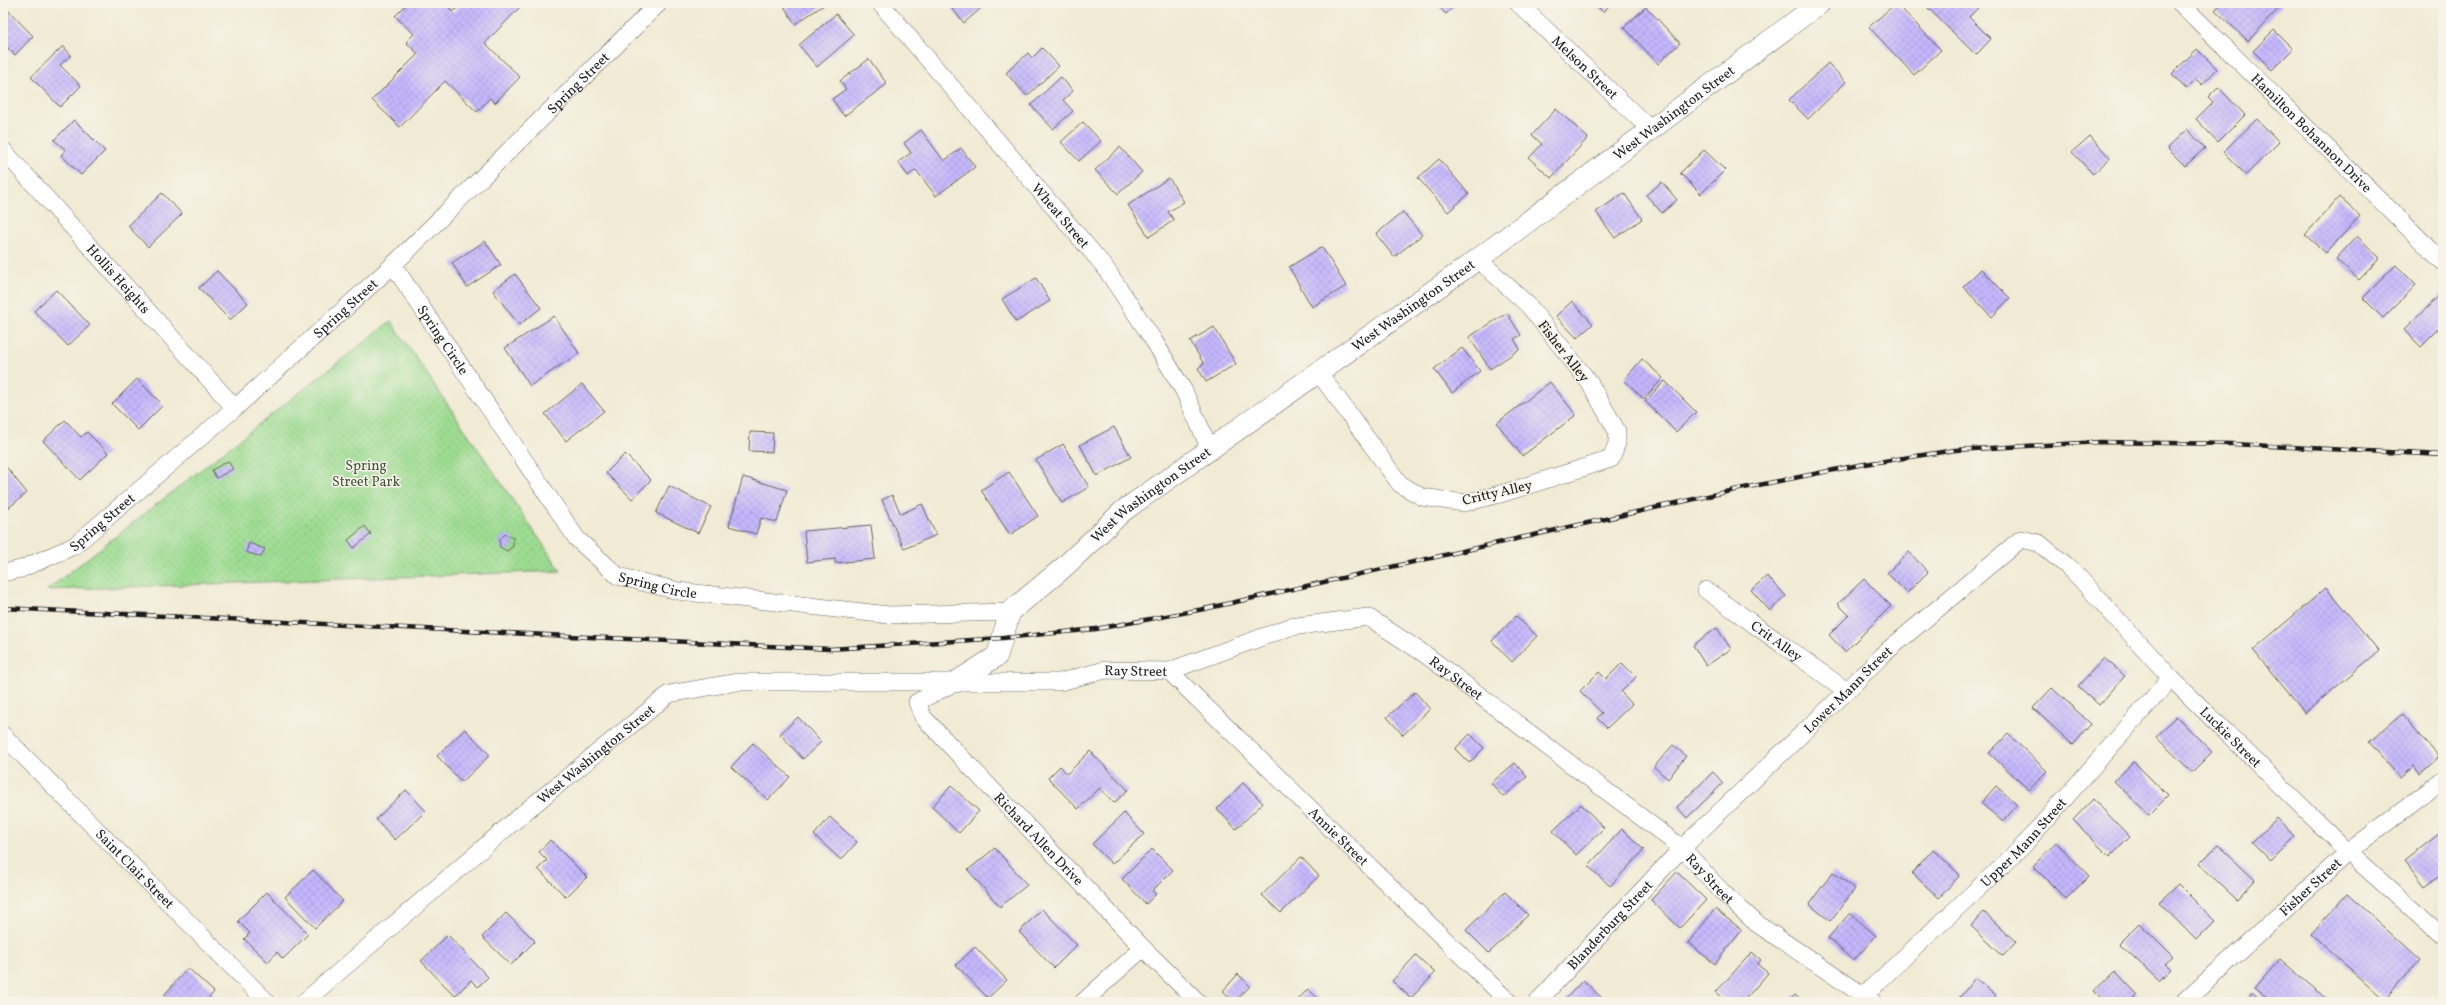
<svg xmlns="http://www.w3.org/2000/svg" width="2446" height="1005" viewBox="0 0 2446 1005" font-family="Vollkorn,serif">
  <defs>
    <pattern id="grass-dots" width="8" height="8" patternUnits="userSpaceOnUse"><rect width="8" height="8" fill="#9cdc91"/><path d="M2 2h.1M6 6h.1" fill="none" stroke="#86bc7c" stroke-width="1.8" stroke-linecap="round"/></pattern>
    <pattern id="building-cross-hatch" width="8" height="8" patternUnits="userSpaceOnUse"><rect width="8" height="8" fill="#c4b7fd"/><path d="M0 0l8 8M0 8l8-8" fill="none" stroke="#a89dd8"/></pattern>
  </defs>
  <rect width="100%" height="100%" fill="#f7f3e8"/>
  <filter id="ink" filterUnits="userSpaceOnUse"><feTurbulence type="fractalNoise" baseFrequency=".025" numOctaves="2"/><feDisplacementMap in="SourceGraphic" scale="8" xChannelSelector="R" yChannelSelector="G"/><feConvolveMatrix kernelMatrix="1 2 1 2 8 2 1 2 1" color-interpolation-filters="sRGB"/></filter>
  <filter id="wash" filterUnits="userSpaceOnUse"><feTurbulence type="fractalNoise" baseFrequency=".012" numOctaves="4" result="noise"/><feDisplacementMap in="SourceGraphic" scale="16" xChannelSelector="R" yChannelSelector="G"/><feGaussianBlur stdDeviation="0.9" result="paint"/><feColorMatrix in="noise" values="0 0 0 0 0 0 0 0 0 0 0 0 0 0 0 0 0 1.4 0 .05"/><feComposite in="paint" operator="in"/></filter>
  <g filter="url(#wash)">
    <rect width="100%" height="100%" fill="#f1ead4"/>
    <path fill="url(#grass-dots)" stroke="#5c7c56" d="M 391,321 L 561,571 L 47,590 Z"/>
    <g id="blocks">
      <path fill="url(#building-cross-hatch)" d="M 408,3 L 444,3 L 453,12 L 462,3 L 524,3 L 485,43 L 520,77 L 495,103 L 490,98 L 477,112 L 445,81 L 400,127 L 372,100 L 418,54 L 406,42 L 414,34 L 395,16 Z
        M 782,3 L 827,3 L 795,24 Z
        M 947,3 L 987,3 L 964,23 Z
        M 1435,3 L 1457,3 L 1446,14 Z
        M 1594,3 L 1612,3 L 1603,12 Z
        M 1896,3 L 1941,50 L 1914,75 L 1869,27 Z
        M 1923,3 L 1973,3 L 1978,8 L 1969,17 L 1991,39 L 1976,55 Z
        M 2222,3 L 2284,3 L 2248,41 L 2215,10 Z
        M 3,5 L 33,36 L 15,55 L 3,43 Z
        M 1646,7 L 1680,43 L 1658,64 L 1624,27 Z
        M 836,14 L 854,35 L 817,67 L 799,45 Z
        M 2274,30 L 2293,49 L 2272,70 L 2253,51 Z
        M 63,46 L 71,55 L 60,65 L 81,86 L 60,107 L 31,77 Z
        M 1042,48 L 1059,66 L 1027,96 L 1006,73 L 1028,53 L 1032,58 Z
        M 2197,49 L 2217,69 L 2202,85 L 2196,79 L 2186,89 L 2172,74 Z
        M 869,59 L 887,84 L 844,116 L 832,99 L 846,89 L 840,81 Z
        M 1828,63 L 1846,82 L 1808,119 L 1789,100 Z
        M 1061,77 L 1073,91 L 1063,100 L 1073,111 L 1053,129 L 1031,105 Z
        M 2218,87 L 2245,115 L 2218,142 L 2196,119 L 2213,102 L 2208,97 Z
        M 1556,109 L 1588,138 L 1551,178 L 1529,158 L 1542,144 L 1532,135 Z
        M 2257,119 L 2279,142 L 2246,175 L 2223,152 Z
        M 74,120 L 105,151 L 81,175 L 61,155 L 66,150 L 54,140 Z
        M 1083,122 L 1101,141 L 1079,161 L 1061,142 Z
        M 2187,129 L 2205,148 L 2185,166 L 2167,148 Z
        M 921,130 L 944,161 L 961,148 L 975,167 L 936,196 L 916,170 L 908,176 L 898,162 L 911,153 L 904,143 Z
        M 2090,136 L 2110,158 L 2093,174 L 2072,152 Z
        M 1120,147 L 1142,172 L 1118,194 L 1095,170 Z
        M 1704,150 L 1725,170 L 1701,194 L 1680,173 Z
        M 1439,159 L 1469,194 L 1448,212 L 1418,178 Z
        M 1169,178 L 1184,202 L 1168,212 L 1174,220 L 1149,237 L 1128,205 Z
        M 1662,182 L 1677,200 L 1662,213 L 1646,195 Z
        M 162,193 L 182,214 L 148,247 L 128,226 Z
        M 1624,193 L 1642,219 L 1615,238 L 1596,212 Z
        M 2339,197 L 2360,216 L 2326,253 L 2305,235 Z
        M 1403,212 L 1422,235 L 1394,257 L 1376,234 Z
        M 2357,236 L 2380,258 L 2359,280 L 2336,259 Z
        M 485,241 L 501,265 L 467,287 L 452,263 Z
        M 1322,247 L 1346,286 L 1312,307 L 1289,267 Z
        M 2396,265 L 2416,285 L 2383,318 L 2363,298 Z
        M 1981,269 L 2010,298 L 1992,317 L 1963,287 Z
        M 217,271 L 248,303 L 230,320 L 199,288 Z
        M 515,274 L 541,308 L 519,325 L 493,291 Z
        M 1036,278 L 1050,301 L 1016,322 L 1002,299 Z
        M 56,290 L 90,325 L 68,346 L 34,311 Z
        M 2443,292 L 2443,325 L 2421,347 L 2404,330 Z
        M 1572,301 L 1593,324 L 1577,338 L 1556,316 Z
        M 1507,313 L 1521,335 L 1514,339 L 1520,349 L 1490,369 L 1469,337 Z
        M 554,316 L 579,353 L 530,386 L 505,348 Z
        M 1214,327 L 1236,364 L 1206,382 L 1198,368 L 1204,364 L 1190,341 Z
        M 1462,348 L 1480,371 L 1452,393 L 1434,369 Z
        M 1642,359 L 1663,378 L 1644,399 L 1624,380 Z
        M 137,379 L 163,405 L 138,430 L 112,404 Z
        M 1665,381 L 1696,412 L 1676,432 L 1645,401 Z
        M 1550,382 L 1576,415 L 1522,456 L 1497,423 Z
        M 582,384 L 604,411 L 566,441 L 545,414 Z
        M 65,420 L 81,437 L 87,432 L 108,453 L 80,480 L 43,441 Z
        M 1114,427 L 1131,457 L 1097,476 L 1080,445 Z
        M 750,432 L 773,433 L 772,452 L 749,451 Z
        M 1063,444 L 1089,487 L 1062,503 L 1036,460 Z
        M 625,454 L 651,480 L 632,499 L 606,473 Z
        M 228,461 L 233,469 L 216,478 L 212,470 Z
        M 3,463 L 27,493 L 3,512 Z
        M 1009,472 L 1038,516 L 1010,535 L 981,490 Z
        M 743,477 L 787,490 L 777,522 L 761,518 L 756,534 L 729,526 Z
        M 669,486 L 711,507 L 698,533 L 656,513 Z
        M 892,495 L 901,514 L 922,504 L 936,535 L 904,549 L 882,500 Z
        M 871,525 L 875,559 L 835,563 L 835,559 L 807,562 L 804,531 Z
        M 365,526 L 371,534 L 354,548 L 348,540 Z
        M 505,534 L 513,538 L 513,546 L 507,551 L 500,547 L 499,540 Z
        M 249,543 L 265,549 L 261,557 L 246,552 Z
        M 1909,552 L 1928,572 L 1907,593 L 1887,573 Z
        M 1767,576 L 1786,596 L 1770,611 L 1751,590 Z
        M 1864,579 L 1891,606 L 1845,652 L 1829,635 L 1849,615 L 1838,604 Z
        M 2326,588 L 2379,651 L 2305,713 L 2253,650 Z
        M 1516,616 L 1537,636 L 1512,662 L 1492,641 Z
        M 1717,628 L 1731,649 L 1706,666 L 1693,645 Z
        M 2104,658 L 2125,676 L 2099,705 L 2078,686 Z
        M 1622,663 L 1636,677 L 1621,692 L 1632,704 L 1607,728 L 1597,718 L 1602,713 L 1580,691 L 1599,672 L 1606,679 Z
        M 2052,688 L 2091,724 L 2073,745 L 2033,708 Z
        M 1415,692 L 1430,709 L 1403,735 L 1387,717 Z
        M 2402,714 L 2439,757 L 2420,774 L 2414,766 L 2400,778 L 2369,742 Z
        M 2176,716 L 2212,752 L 2192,772 L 2156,737 Z
        M 798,717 L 821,742 L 803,759 L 780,734 Z
        M 465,729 L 490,755 L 462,782 L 437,756 Z
        M 1470,734 L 1484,748 L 1469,763 L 1455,749 Z
        M 2008,734 L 2047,771 L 2029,790 L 1989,753 Z
        M 753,743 L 790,777 L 768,800 L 731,767 Z
        M 1673,745 L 1686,756 L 1668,779 L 1654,767 Z
        M 1090,751 L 1128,790 L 1114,803 L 1100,788 L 1078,809 L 1048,778 L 1060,766 L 1067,774 Z
        M 2134,762 L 2168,796 L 2149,815 L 2114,781 Z
        M 1515,763 L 1527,777 L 1503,797 L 1491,783 Z
        M 1713,772 L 1723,783 L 1687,818 L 1677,807 Z
        M 1243,783 L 1263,803 L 1236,829 L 1217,809 Z
        M 951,786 L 979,811 L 959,833 L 932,807 Z
        M 1996,786 L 2017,805 L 2003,822 L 1981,803 Z
        M 406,790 L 426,811 L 395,840 L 376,819 Z
        M 2093,799 L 2130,837 L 2110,857 L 2073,820 Z
        M 1581,804 L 1604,828 L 1576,855 L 1553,831 Z
        M 1124,813 L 1144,834 L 1112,864 L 1092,844 Z
        M 830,817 L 857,842 L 841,860 L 814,835 Z
        M 2277,818 L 2295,837 L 2271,861 L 2252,842 Z
        M 1622,829 L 1644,850 L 1610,886 L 1588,866 Z
        M 2439,833 L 2443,838 L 2443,874 L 2425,887 L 2404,860 Z
        M 550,840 L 587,877 L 566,897 L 538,869 L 547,860 L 539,852 Z
        M 2056,842 L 2089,876 L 2066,899 L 2033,866 Z
        M 2218,845 L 2255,880 L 2237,900 L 2199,864 Z
        M 995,848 L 1027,885 L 1000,907 L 968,870 Z
        M 1152,849 L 1173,870 L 1152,891 L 1156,894 L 1146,904 L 1122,879 Z
        M 1933,849 L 1960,875 L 1939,898 L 1912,873 Z
        M 1301,857 L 1319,876 L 1281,913 L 1262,895 Z
        M 313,870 L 343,901 L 315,928 L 285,897 Z
        M 1677,872 L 1706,900 L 1680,928 L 1651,900 Z
        M 1833,872 L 1855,889 L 1830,921 L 1809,904 Z
        M 2178,884 L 2215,921 L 2196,940 L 2159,902 Z
        M 267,892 L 308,934 L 283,959 L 277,952 L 268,962 L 244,939 L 250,933 L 238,921 Z
        M 1505,892 L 1528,915 L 1489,953 L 1466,930 Z
        M 2347,894 L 2420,960 L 2385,1000 L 2311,934 Z
        M 1042,909 L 1077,945 L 1054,968 L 1019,932 Z
        M 1715,909 L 1742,930 L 1715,964 L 1688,943 Z
        M 1984,912 L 2016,942 L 2003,956 L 1971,926 Z
        M 506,913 L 535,941 L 511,965 L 482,937 Z
        M 1850,913 L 1876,936 L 1853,961 L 1828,938 Z
        M 2139,923 L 2173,957 L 2165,964 L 2171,969 L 2159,981 L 2119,943 Z
        M 448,935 L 488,977 L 478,987 L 471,980 L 455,996 L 421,961 Z
        M 975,947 L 1007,980 L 988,998 L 956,965 Z
        M 1752,952 L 1761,960 L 1757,964 L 1768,973 L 1743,1002 L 1728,1002 L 1716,992 Z
        M 1416,955 L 1435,973 L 1411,998 L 1392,981 Z
        M 2280,959 L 2330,1002 L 2270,1002 L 2254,989 Z
        M 188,968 L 214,992 L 205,1002 L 172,1002 L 164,995 Z
        M 2115,971 L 2138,995 L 2131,1002 L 2105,1002 L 2094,991 Z
        M 1238,974 L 1250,986 L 1235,1002 L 1223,991 Z
        M 1975,978 L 1996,995 L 1991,1002 L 1956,1002 Z
        M 1583,980 L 1602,998 L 1599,1002 L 1563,1002 Z
        M 1308,989 L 1322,1002 L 1296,1002 Z
        M 2252,993 L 2262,1002 L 2244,1002 Z
        M 1795,995 L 1803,1002 L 1789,1002 Z"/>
    </g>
  </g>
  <g filter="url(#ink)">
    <use href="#blocks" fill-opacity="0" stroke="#67645c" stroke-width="1"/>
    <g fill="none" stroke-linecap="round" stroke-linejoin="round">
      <defs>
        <g id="minor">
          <path id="s1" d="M 880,3 L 1104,266 L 1154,341 L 1184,391 L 1210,449"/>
          <path id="s2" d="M 1518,3 L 1652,131"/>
          <path id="s3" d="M 2180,3 L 2443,262"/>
          <path id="s4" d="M 3,150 L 235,408"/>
          <path id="s5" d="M 393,265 L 577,539 L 618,576 L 678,591 L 889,615 L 1010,612"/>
          <path d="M 1319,373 L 1400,484 L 1422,497 L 1464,503 L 1504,493 L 1611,459 L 1617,443 L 1617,431 L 1589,382 L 1529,306 L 1478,259"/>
          <path id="s6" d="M 3,573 L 21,569 L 74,546 L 235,408 L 393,265 L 659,3"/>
          <path id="s7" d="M 1706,590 L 1847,691"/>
          <path id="s8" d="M 1169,671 L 1509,1002"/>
          <path id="s9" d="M 954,683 L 917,702 L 923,717 L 1143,948 L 1198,1002"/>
          <path id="s10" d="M 3,735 L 267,1002"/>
          <path id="s11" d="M 1864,995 L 2020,849 L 2171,678"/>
          <path id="s12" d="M 304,1002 L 526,811 L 669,694 L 737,682 L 1060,682 L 1105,670 L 1169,671 L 1290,627 L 1368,617 L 1426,655 L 1682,848 L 1722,892 L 1756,923 L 1873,1002"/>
          <path d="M 1083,1002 L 1143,948"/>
          <path id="s13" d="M 1537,1002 L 1682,848 L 1847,691 L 1881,656 L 2021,539 L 2039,543 L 2073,571 L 2171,678 L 2348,852 L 2443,937"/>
          <path id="s14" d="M 2184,1002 L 2348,852 L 2443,780"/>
        </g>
        <g id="tertiary">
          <path id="s15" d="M 956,682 L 997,656 L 1010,612 L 1063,568 L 1123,511 L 1478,259 L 1820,3"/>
        </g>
      </defs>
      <use href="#minor" stroke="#67645c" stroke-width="18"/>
      <use href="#tertiary" stroke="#67645c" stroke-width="22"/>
      <use href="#minor" stroke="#fff" stroke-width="17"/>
      <use href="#tertiary" stroke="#fff" stroke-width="21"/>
      <defs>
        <path id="rail" d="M 3,608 L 830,649 L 1003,638 L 1096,629 L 1204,609 L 1739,489 L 1859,465 L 1955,450 L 2100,442 L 2233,444 L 2443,455"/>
      </defs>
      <use href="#rail" stroke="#1c1c1c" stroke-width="4.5"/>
      <use href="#rail" stroke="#f7f3e8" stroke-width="3" stroke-dasharray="9" stroke-linecap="butt"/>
    </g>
  </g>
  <g text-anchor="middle" stroke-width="3" stroke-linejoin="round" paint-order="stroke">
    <g font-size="14" fill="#1c1c1c" stroke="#f7f3e8">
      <text dy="5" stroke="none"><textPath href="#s2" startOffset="93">Melson Street</textPath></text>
      <text dy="5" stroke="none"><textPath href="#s6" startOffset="761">Spring Street</textPath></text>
      <text dy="5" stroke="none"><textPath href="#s15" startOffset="926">West Washington Street</textPath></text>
      <text dy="5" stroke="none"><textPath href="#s3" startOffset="185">Hamilton Bohannon Drive</textPath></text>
      <text dy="5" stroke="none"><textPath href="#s1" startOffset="279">Wheat Street</textPath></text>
      <text dy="5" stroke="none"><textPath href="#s4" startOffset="173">Hollis Heights</textPath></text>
      <text dy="5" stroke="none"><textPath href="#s15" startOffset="602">West Washington Street</textPath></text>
      <text dy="5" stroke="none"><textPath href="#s6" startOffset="437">Spring Street</textPath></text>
      <text dy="5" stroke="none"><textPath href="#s5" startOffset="90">Spring Circle</textPath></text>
      <text transform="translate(1564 351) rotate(52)" y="5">Fisher Alley</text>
      <text transform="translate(1497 492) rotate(-13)" y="5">Critty Alley</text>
      <text dy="5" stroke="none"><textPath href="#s15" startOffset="278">West Washington Street</textPath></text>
      <text dy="5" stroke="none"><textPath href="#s6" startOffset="113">Spring Street</textPath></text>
      <text dy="5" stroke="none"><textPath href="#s5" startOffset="426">Spring Circle</textPath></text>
      <text dy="5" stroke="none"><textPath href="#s7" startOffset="87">Crit Alley</textPath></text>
      <text dy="5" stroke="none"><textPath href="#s12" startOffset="947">Ray Street</textPath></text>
      <text dy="5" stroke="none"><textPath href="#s12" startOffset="1295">Ray Street</textPath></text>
      <text dy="5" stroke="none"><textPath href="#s13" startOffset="441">Lower Mann Street</textPath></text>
      <text dy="5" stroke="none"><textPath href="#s13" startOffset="962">Luckie Street</textPath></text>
      <text dy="5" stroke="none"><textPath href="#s12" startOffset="383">West Washington Street</textPath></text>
      <text dy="5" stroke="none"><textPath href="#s8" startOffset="237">Annie Street</textPath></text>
      <text dy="5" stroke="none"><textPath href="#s9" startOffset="226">Richard Allen Drive</textPath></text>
      <text dy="5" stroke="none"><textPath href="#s11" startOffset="221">Upper Mann Street</textPath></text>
      <text dy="5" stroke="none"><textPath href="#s10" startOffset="188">Saint Clair Street</textPath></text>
      <text dy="5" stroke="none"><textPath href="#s12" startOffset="1619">Ray Street</textPath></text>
      <text dy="5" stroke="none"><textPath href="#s14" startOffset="171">Fisher Street</textPath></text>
      <text dy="5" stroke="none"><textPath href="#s13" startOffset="106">Blanderburg Street</textPath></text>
    </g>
    <g font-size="14" fill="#42563f" stroke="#f7f3e8">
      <text x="366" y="470">Spring<tspan x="366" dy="16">Street Park</tspan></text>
    </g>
  </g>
  <rect width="2446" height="1005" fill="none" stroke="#f7f3e8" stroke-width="16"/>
</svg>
